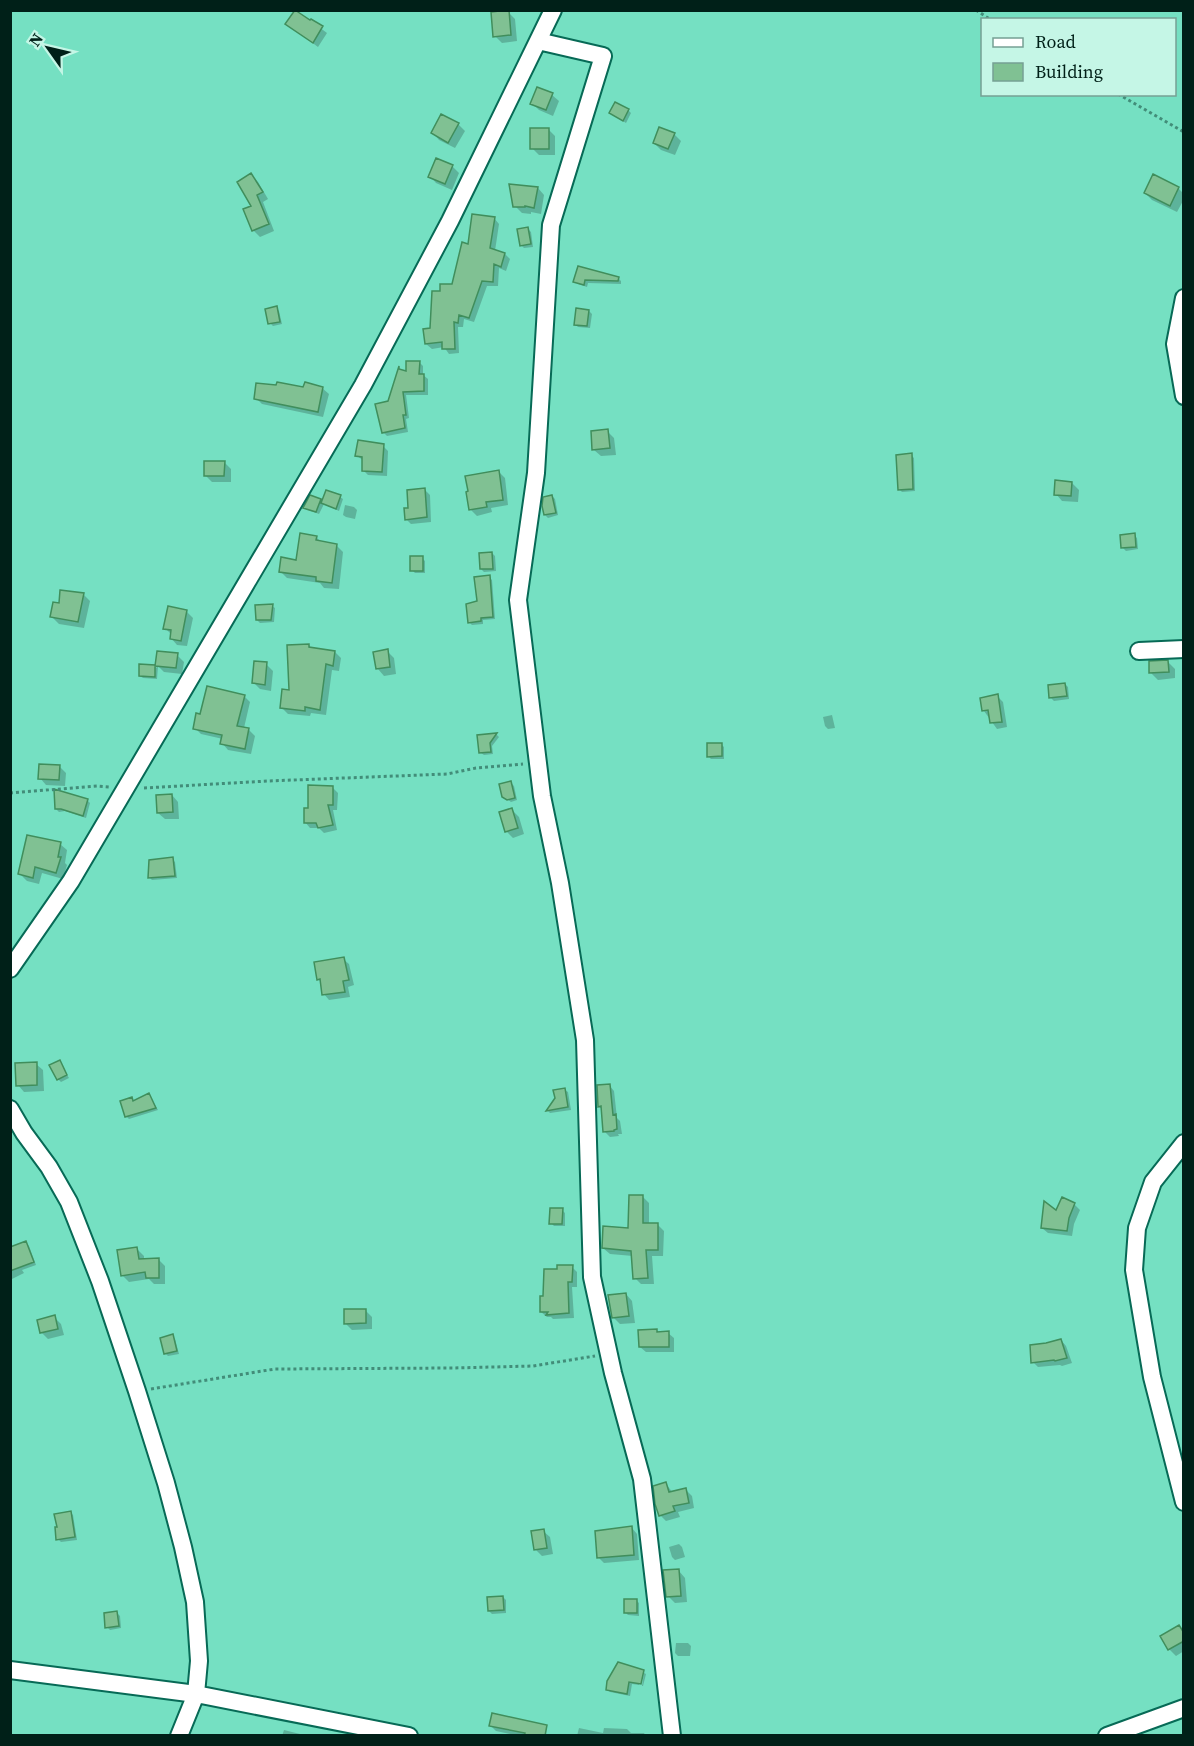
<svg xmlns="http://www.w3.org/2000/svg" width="1194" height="1746" viewBox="0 0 1194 1746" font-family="'Source Serif 4',serif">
  <rect width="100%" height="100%" fill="#75e0c2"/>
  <path fill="#0003" d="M 508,12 L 515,19 L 517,41 L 502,43 L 495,36 Z
    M 311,21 L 327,33 L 318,47 L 287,24 Z
    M 552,95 L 559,101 L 553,116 L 539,110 L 532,103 Z
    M 628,110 L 631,113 L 626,123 L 611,113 Z
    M 458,124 L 465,131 L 455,148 L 439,140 L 433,133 Z
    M 548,129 L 555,136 L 555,155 L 539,155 L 532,148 Z
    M 674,134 L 681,141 L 675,155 L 661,150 L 654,143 Z
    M 437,160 L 452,166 L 459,173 L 452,190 L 436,183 L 430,176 Z
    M 251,175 L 258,182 L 268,199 L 263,202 L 274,231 L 260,237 L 253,230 Z
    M 1154,176 L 1178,188 L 1184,194 L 1184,199 L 1177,212 L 1152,200 L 1145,193 Z
    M 538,188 L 544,195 L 541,214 L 531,212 L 531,214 L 522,213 L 515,206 Z
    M 494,218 L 499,224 L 495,251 L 505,254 L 510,259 L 506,271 L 499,268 L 498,286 L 487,286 L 474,322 L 464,319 L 463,327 L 458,327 L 459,353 L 449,354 L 444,347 L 432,349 L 426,344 L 441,293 L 453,286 L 469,246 Z
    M 528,229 L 531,232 L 533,247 L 524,248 L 521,245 Z
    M 579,268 L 618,278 L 621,281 L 621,284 L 588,283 L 587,287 L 578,284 L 575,281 Z
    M 276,308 L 279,311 L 282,324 L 273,326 L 270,323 Z
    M 589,311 L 592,314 L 590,328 L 578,327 L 575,324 Z
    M 419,362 L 423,366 L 423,375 L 428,379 L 428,395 L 406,395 L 409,418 L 406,419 L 408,432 L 387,436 L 383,432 L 389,402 L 399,369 L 407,373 Z
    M 322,388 L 329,394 L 323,417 L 262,404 L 256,398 L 305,389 Z
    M 607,431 L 614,438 L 616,455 L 601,456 L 594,450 Z
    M 383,446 L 388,451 L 387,476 L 368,475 L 363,470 L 364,461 L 356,455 Z
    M 911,455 L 914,458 L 915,491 L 902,492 L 899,489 Z
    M 224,462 L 231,469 L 231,482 L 212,482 L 205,475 Z
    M 499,472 L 505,478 L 508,505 L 491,508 L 492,512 L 477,516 L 471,510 L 468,493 Z
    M 1072,483 L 1079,490 L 1078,502 L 1062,501 L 1056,494 Z
    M 425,490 L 430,495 L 431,522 L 411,524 L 406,519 L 410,510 Z
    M 552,496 L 555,499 L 558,515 L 548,518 L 545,515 Z
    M 311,497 L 323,503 L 340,497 L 343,499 L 339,511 L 324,504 L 319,514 L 308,510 L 305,507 Z
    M 345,505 L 354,507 L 357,510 L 355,519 L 346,517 L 343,515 Z
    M 1134,535 L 1137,538 L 1138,549 L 1126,551 L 1123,548 Z
    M 316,537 L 322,543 L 336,545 L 343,552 L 339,589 L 324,588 L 320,583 L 287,578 L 280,571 L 297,561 Z
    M 492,553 L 495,556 L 496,571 L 484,572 L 481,569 Z
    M 422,558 L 425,561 L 425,573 L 415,573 L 412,570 Z
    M 489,577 L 492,580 L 495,619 L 483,620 L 483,624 L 472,625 L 469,622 Z
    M 83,594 L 90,601 L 84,628 L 59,624 L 52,617 L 60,605 Z
    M 272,606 L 275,608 L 274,622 L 260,623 L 257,620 Z
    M 187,612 L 193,618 L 187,646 L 177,645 L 171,638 L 172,635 L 165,628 Z
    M 309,645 L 312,649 L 335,652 L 341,658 L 339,671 L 332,670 L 326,715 L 311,713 L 310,716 L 288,714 L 282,708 L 291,691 Z
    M 387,651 L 394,658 L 396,674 L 384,676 L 378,669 Z
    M 159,653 L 177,655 L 184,662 L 182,674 L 164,672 L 158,666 L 157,679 L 143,678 L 140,676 L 155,666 L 157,668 Z
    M 1168,662 L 1175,669 L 1175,678 L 1158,680 L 1151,673 Z
    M 266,664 L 273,671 L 271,691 L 260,689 L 253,682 Z
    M 1065,684 L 1068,687 L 1069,699 L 1054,701 L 1051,698 Z
    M 244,696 L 250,702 L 244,728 L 248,729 L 255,736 L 251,754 L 228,750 L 222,743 L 223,739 L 201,734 L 195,728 L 201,716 Z
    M 997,696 L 1003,702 L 1007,727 L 997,729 L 984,711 Z
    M 832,715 L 835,728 L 828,729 L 825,726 L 823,717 Z
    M 496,734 L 499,737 L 492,746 L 493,754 L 484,755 L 481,753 L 479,736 Z
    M 721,744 L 724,747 L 724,759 L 711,759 L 708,756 Z
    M 59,766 L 66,773 L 65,786 L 46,785 L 40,778 Z
    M 511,783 L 514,786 L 517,800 L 511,802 L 507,799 Z
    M 332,787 L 338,793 L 337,810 L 333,810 L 337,830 L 324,833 L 319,828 L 310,828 L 305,822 L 309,810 Z
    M 172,795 L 178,802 L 179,819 L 165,819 L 158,813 Z
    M 87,800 L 90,803 L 86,818 L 65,811 L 59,812 L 56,809 Z
    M 512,810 L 519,817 L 524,834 L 513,838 L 506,831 Z
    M 60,844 L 67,850 L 65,863 L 67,865 L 63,879 L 42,873 L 39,884 L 27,881 L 20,874 Z
    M 172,859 L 175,862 L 177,878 L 152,880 L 149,877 Z
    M 343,959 L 349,964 L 354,985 L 348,987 L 350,997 L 329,1000 L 324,994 L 322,983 L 319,979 Z
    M 59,1062 L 69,1078 L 61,1082 L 58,1079 Z
    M 36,1064 L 43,1070 L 44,1091 L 24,1092 L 18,1085 Z
    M 609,1085 L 614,1091 L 617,1118 L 620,1121 L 622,1134 L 618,1134 L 619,1136 L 610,1137 L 605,1132 L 602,1109 L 599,1106 Z
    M 565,1090 L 568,1092 L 571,1110 L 550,1113 L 548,1111 Z
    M 149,1095 L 158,1110 L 129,1119 L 126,1116 L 132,1099 L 135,1102 Z
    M 643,1197 L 649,1203 L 649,1224 L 657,1224 L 664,1231 L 663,1256 L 652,1256 L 654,1284 L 641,1284 L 635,1278 L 633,1256 L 610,1254 L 603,1248 L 630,1230 Z
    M 1074,1204 L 1080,1210 L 1074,1224 L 1072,1236 L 1048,1233 L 1042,1228 L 1057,1213 Z
    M 562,1210 L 565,1213 L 565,1226 L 554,1226 L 551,1223 Z
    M 26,1243 L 29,1246 L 36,1265 L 22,1270 L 24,1273 L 12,1279 L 10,1277 L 10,1249 Z
    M 137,1249 L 144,1256 L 144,1260 L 158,1259 L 165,1266 L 165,1284 L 154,1284 L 149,1279 L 129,1282 L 122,1275 Z
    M 572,1267 L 577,1272 L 577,1287 L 572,1287 L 574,1318 L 553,1319 L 551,1317 L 547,1317 L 541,1312 L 544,1297 L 558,1271 Z
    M 626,1294 L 632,1301 L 635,1323 L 620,1324 L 613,1317 Z
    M 365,1310 L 372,1317 L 372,1329 L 352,1330 L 345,1323 Z
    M 54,1317 L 61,1324 L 64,1335 L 48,1339 L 41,1332 Z
    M 656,1330 L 659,1333 L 668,1333 L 674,1338 L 674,1352 L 646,1352 L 640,1347 Z
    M 172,1336 L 175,1339 L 179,1354 L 168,1356 L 165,1353 Z
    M 1061,1340 L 1066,1346 L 1072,1363 L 1062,1366 L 1060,1365 L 1038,1367 L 1033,1362 Z
    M 666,1484 L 673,1493 L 686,1490 L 692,1496 L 694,1508 L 678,1512 L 680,1517 L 666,1521 L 660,1515 Z
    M 70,1512 L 73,1515 L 77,1540 L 61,1542 L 58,1539 Z
    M 632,1528 L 637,1534 L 639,1560 L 604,1563 L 598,1557 Z
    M 543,1531 L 550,1537 L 553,1554 L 542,1556 L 536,1550 Z
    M 679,1544 L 682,1547 L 685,1557 L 675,1560 L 672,1557 L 669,1547 Z
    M 679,1571 L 685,1578 L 687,1602 L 675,1603 L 668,1596 Z
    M 503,1597 L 506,1600 L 506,1613 L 492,1614 L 489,1611 Z
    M 636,1600 L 639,1603 L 639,1616 L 628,1615 L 625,1612 Z
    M 117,1613 L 120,1616 L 121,1628 L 110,1630 L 107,1627 Z
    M 1179,1627 L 1184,1632 L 1184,1651 L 1176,1656 L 1169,1649 Z
    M 676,1643 L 688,1643 L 691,1646 L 690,1656 L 678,1656 L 675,1653 Z
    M 642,1671 L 639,1685 L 632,1684 L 630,1696 L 610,1692 L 607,1689 Z
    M 644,1673 L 646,1674 L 643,1686 L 642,1686 Z
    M 493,1715 L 533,1736 L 519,1736 L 496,1731 L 491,1726 Z
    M 579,1728 L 603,1733 L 604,1728 L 627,1729 L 631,1733 L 644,1733 L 646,1736 L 577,1736 Z
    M 284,1730 L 300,1734 L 302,1736 L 282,1736 Z"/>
  <path fill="#80c193" stroke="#408e5c" stroke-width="1.5" d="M 295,10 L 310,20 L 311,19 L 323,26 L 313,43 L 285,24 Z
    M 509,10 L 511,35 L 493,37 L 491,12 Z
    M 537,87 L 553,93 L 546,110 L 530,104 Z
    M 615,102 L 629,109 L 623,121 L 609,113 Z
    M 441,114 L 459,123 L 448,143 L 431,133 Z
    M 659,127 L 675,133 L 668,149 L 653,143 Z
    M 530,128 L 549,128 L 549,149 L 530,149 Z
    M 436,158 L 453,165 L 445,184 L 428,177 Z
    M 251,173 L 263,192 L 257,195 L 269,224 L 252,231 L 243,209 L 251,206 L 237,182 Z
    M 1153,174 L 1179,187 L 1170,206 L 1144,193 Z
    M 509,184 L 538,187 L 534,208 L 525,206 L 525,207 L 513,207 Z
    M 472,214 L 495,217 L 490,248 L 505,253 L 501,267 L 494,264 L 493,282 L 482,281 L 469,318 L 459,315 L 458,323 L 454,322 L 455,349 L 442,349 L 442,342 L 425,344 L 423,329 L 430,328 L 432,291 L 440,291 L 440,284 L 452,284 L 462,242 L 468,244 Z
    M 528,227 L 531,244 L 520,246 L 517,229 Z
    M 578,266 L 619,277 L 618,281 L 585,280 L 584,285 L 573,282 Z
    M 277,306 L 280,322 L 268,324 L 265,309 Z
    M 576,308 L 589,310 L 587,326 L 574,325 Z
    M 406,361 L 420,361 L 419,374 L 424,374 L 424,391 L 403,392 L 406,415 L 403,415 L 405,428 L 382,433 L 375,404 L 388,401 L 399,366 L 399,369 L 406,371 Z
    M 277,382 L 303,387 L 305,382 L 323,387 L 318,412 L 254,399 L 256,383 L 276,385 Z
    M 608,429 L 610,448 L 592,450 L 591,431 Z
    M 358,440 L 384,444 L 382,472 L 362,471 L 362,457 L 355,456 Z
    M 912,453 L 913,489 L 898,490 L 896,455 Z
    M 204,461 L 225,461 L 224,476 L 204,476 Z
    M 499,470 L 503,500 L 486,502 L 487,507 L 469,510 L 466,492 L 468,491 L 465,476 Z
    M 1055,480 L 1072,482 L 1071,496 L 1054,495 Z
    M 425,488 L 427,517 L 405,520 L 404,508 L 408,508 L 407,490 Z
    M 326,490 L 341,495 L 336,509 L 321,503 Z
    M 310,495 L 321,499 L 316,512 L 303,508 Z
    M 552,495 L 556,513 L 544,515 L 542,506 L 543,497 Z
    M 300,533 L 317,536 L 316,540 L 337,544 L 332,583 L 316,581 L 316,577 L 279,572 L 281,557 L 296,560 Z
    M 1135,533 L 1136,547 L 1121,548 L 1120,535 Z
    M 492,552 L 493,569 L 480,569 L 479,553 Z
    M 410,556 L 423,556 L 423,571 L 410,571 Z
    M 490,575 L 493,617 L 481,618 L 481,621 L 468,623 L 466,604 L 477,601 L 474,577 Z
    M 60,590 L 84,593 L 78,622 L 50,617 L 53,602 L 59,603 Z
    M 273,604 L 271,620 L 256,620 L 255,605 Z
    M 168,606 L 187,610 L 181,641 L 170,639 L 171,630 L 163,629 Z
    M 309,644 L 309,647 L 335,651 L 333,666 L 326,664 L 320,710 L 305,707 L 305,711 L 280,708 L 282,689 L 289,690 L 287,645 Z
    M 388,649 L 390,667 L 376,669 L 373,652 Z
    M 157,651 L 178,653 L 176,668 L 155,666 Z
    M 1168,660 L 1169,672 L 1149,673 L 1149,661 Z
    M 254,661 L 267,662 L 265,685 L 252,683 Z
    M 139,664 L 155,665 L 155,677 L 139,676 Z
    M 1065,683 L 1067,696 L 1049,698 L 1048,685 Z
    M 207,686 L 245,695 L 237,726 L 249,728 L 245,749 L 220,744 L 222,735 L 193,729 L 196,713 L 200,714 Z
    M 998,694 L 1002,722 L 990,723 L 988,710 L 982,711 L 980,698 Z
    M 497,733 L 490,743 L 491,752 L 479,753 L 477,735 Z
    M 707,743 L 722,743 L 722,756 L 707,757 Z
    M 39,764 L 60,765 L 59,780 L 38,779 Z
    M 511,781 L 515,798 L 507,800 L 502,797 L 499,784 Z
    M 308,785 L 333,786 L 333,805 L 328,805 L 333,825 L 318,828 L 316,823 L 304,823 L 304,808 L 308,808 Z
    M 54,789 L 88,799 L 83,816 L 61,809 L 55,809 Z
    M 172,794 L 173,812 L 157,813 L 156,795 Z
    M 512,808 L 518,828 L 505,832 L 499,812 Z
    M 27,835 L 61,842 L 58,857 L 61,857 L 56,873 L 35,867 L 33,878 L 18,874 Z
    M 173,857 L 175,876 L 148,878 L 149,860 Z
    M 344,957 L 349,980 L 343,981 L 345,992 L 322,995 L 320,979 L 317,980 L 314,962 Z
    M 60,1060 L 67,1075 L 57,1080 L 49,1065 Z
    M 37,1062 L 37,1085 L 16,1086 L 15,1063 Z
    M 610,1084 L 613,1115 L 616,1114 L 617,1129 L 614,1130 L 614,1131 L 603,1132 L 601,1106 L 598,1107 L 597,1085 Z
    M 565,1088 L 568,1107 L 546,1111 L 555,1098 L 553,1090 Z
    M 149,1093 L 156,1108 L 125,1117 L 120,1101 L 132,1097 L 133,1101 Z
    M 629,1195 L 643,1195 L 643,1223 L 658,1223 L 658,1250 L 646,1250 L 648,1278 L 633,1279 L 631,1251 L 602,1248 L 603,1226 L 628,1228 Z
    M 1062,1197 L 1075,1203 L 1069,1218 L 1067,1231 L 1041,1228 L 1044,1201 L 1056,1210 Z
    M 550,1208 L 563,1208 L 562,1224 L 549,1224 Z
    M 26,1241 L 34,1262 L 10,1271 L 10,1247 Z
    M 137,1247 L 139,1259 L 159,1258 L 159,1278 L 146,1278 L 145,1272 L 121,1276 L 117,1250 Z
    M 557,1265 L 573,1265 L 572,1282 L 568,1282 L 569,1313 L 546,1315 L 548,1312 L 540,1312 L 540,1296 L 543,1296 L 544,1269 L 557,1269 Z
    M 626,1293 L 629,1316 L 612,1318 L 608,1295 Z
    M 344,1309 L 366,1309 L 366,1323 L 344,1324 Z
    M 55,1315 L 58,1329 L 40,1333 L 37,1320 Z
    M 657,1329 L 657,1332 L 669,1331 L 669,1347 L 639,1347 L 638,1330 Z
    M 173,1334 L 177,1351 L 164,1354 L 160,1338 Z
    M 1061,1339 L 1067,1358 L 1055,1361 L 1054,1360 L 1031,1363 L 1030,1345 L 1046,1343 Z
    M 666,1482 L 669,1492 L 686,1488 L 689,1503 L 673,1506 L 675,1511 L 659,1516 L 655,1504 L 653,1486 Z
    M 71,1511 L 75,1537 L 56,1540 L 55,1527 L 57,1527 L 54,1514 Z
    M 632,1526 L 634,1555 L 597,1558 L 595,1531 Z
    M 544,1529 L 547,1548 L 534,1550 L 531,1531 Z
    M 679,1569 L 681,1596 L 666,1597 L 663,1570 Z
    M 503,1596 L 504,1610 L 488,1611 L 487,1597 Z
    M 624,1599 L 637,1599 L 637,1613 L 624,1613 Z
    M 117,1611 L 119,1626 L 105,1628 L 104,1613 Z
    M 1179,1625 L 1184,1633 L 1184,1641 L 1168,1650 L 1160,1636 Z
    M 618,1662 L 644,1670 L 641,1684 L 629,1682 L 627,1694 L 606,1690 L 607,1681 Z
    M 492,1713 L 547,1725 L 545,1736 L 524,1736 L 525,1733 L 489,1726 Z"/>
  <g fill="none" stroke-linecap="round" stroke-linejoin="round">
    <defs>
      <path id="minor" d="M 538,41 L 603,56 L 551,225 L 536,473 L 518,600 L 542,796 L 560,883 L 585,1040 L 592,1277 L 613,1373 L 642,1479 L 672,1736
        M 1184,298 L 1175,344 L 1184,396
        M 1139,651 L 1184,649
        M 10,969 L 71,881 L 363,385 L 450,221 L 553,10
        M 10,1109 L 24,1133 L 49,1167 L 69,1202 L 100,1281 L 137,1391 L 166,1483 L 183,1547 L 195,1602 L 199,1661 L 196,1694 L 179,1736
        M 1184,1143 L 1153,1182 L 1137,1228 L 1134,1270 L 1152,1377 L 1184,1502
        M 10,1670 L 196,1694 L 409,1736
        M 1107,1736 L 1184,1708"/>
    </defs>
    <use href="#minor" stroke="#076a56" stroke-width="20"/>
    <path stroke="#428d79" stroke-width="3" stroke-dasharray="3 3" stroke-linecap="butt" d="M 976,10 L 991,20
      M 1118,94 L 1184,132
      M 144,788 L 268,781 L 447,774 L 476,768 L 523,764
      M 10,793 L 97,786 L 110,787
      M 151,1389 L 275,1369 L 453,1368 L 533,1366 L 595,1356"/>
    <use href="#minor" stroke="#fff" stroke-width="16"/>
  </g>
  <rect width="1194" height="1746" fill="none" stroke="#002018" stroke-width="24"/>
  <rect x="981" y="18" width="195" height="78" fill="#c5f6e6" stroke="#76a094" stroke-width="1.5"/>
  <rect x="993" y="38" width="30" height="9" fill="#ffffff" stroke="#76a094" stroke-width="1.5"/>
  <text x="1035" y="48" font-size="18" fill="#002018">Road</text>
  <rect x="993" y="63" width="30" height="18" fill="#80c193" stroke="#76a094" stroke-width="1.5"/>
  <text x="1035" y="78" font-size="18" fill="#002018">Building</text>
  <g transform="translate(48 48) rotate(304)" stroke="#c5f6e6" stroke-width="4.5" paint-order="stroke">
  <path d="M0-4.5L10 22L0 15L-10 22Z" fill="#002018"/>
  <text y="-9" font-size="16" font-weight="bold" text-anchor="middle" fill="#002018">N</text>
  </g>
</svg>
